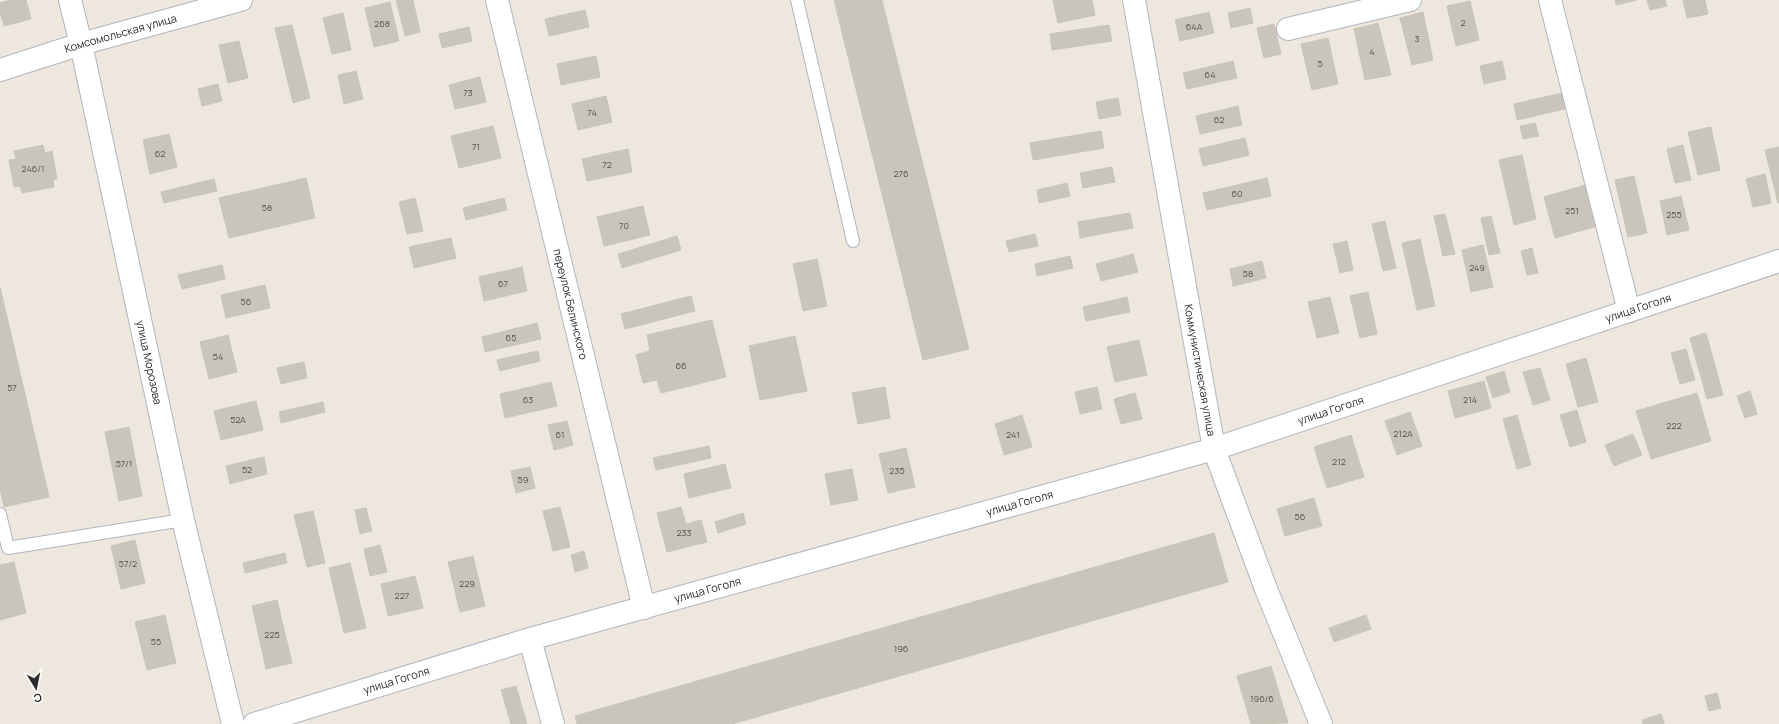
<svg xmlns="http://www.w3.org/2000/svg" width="1779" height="724" viewBox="0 0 1779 724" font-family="Manrope,sans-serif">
  <rect width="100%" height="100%" fill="#eee7de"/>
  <path fill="#c9c5bc" stroke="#cac4b7" d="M 10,0 L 26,0 L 31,19 L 4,26 L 0,12 L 0,3 Z
    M 396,0 L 413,0 L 420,32 L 405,36 Z
    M 834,0 L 882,0 L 969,349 L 923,360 Z
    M 1058,0 L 1092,0 L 1095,15 L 1058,23 L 1053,1 Z
    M 1615,0 L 1637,0 L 1616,5 Z
    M 1647,0 L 1665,0 L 1667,6 L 1650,10 Z
    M 1683,0 L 1705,0 L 1708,14 L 1687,18 Z
    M 1470,1 L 1479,40 L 1456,46 L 1447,6 Z
    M 390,2 L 399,41 L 374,47 L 365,8 Z
    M 1250,8 L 1253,23 L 1231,28 L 1228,13 Z
    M 585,10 L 589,27 L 549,36 L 545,19 Z
    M 1209,12 L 1214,33 L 1180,41 L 1175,20 Z
    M 1423,12 L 1433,60 L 1412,65 L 1400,18 Z
    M 343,13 L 351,50 L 332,54 L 323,18 Z
    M 1378,23 L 1391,75 L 1365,80 L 1354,29 Z
    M 1274,24 L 1281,54 L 1264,58 L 1257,28 Z
    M 292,25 L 310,98 L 293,103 L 275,28 Z
    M 1109,25 L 1112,41 L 1052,50 L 1050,34 Z
    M 469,27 L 472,41 L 442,48 L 439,34 Z
    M 1328,38 L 1338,84 L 1312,90 L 1301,44 Z
    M 239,41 L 248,78 L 228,83 L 219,45 Z
    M 596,56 L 600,77 L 561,85 L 557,64 Z
    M 1233,61 L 1237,78 L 1187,89 L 1183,73 Z
    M 1502,61 L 1506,79 L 1484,84 L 1480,66 Z
    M 356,71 L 363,99 L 344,104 L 338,75 Z
    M 480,77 L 486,102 L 455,109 L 449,85 Z
    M 218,84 L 222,101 L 202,106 L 198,89 Z
    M 1562,93 L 1565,109 L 1517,120 L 1514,104 Z
    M 606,96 L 612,122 L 578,130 L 572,104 Z
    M 1118,98 L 1121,115 L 1099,119 L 1096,102 Z
    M 1238,106 L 1242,125 L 1200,134 L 1196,116 Z
    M 1535,123 L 1539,136 L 1523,139 L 1520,126 Z
    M 493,126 L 501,158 L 459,168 L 451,136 Z
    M 1711,127 L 1720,170 L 1698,175 L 1688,132 Z
    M 1101,131 L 1104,148 L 1033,160 L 1030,143 Z
    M 169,134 L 177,167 L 150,174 L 143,140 Z
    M 1245,138 L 1249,155 L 1203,166 L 1199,149 Z
    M 43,145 L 45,153 L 52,151 L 57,179 L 53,180 L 54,187 L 22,193 L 20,186 L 14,187 L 9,160 L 16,159 L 14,151 Z
    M 1683,145 L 1691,180 L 1675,183 L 1667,149 Z
    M 1779,147 L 1779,202 L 1778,203 L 1765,150 Z
    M 628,149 L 632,172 L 587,181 L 582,159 Z
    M 1522,155 L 1536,219 L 1514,225 L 1499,160 Z
    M 1112,167 L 1115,182 L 1083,188 L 1080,173 Z
    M 1765,174 L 1771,203 L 1753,207 L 1746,179 Z
    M 1634,176 L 1647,233 L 1628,237 L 1615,180 Z
    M 306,178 L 315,218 L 229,238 L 219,198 Z
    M 1267,178 L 1271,196 L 1207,210 L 1203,193 Z
    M 214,179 L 217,191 L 164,203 L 161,192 Z
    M 1067,183 L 1070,196 L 1039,203 L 1037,190 Z
    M 1589,184 L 1601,225 L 1555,238 L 1544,197 Z
    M 1681,196 L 1689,230 L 1667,235 L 1660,201 Z
    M 415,198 L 423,231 L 407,234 L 399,202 Z
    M 504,198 L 507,210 L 466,220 L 463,208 Z
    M 643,206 L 650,235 L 604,246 L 597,217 Z
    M 1130,213 L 1133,228 L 1080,238 L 1078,222 Z
    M 1445,214 L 1455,254 L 1443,256 L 1434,216 Z
    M 1491,216 L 1500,253 L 1489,255 L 1481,218 Z
    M 1385,221 L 1396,268 L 1383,271 L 1372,224 Z
    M 1035,234 L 1038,246 L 1009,252 L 1006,241 Z
    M 677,236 L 681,250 L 622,268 L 618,254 Z
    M 451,238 L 456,258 L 414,268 L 409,247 Z
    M 1420,239 L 1435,306 L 1417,310 L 1402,243 Z
    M 1347,241 L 1353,270 L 1340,273 L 1333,244 Z
    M 1483,245 L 1493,287 L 1471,292 L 1462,250 Z
    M 1532,248 L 1538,273 L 1527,275 L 1521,251 Z
    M 1133,254 L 1138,272 L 1101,281 L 1096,264 Z
    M 1070,256 L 1073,268 L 1037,276 L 1035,264 Z
    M 817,259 L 827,306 L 803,311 L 793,264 Z
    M 1262,261 L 1266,278 L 1233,286 L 1230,269 Z
    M 222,265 L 225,279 L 182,289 L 178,275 Z
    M 522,267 L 527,291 L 484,301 L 479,277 Z
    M 265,285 L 270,308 L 226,318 L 221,295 Z
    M 0,287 L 49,497 L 4,507 L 0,489 Z
    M 1368,292 L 1377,334 L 1360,338 L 1350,296 Z
    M 691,296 L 695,311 L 625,329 L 621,314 Z
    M 1127,297 L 1130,312 L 1086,321 L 1083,307 Z
    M 1330,297 L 1339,333 L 1317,338 L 1308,302 Z
    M 712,320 L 726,377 L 661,393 L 657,380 L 643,383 L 636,355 L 650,351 L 647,335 Z
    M 537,323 L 541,339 L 485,352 L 482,337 Z
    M 1706,333 L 1723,395 L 1707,399 L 1690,338 Z
    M 228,335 L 237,372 L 209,379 L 200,342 Z
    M 795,336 L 807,391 L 760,400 L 749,346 Z
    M 1139,340 L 1147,375 L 1115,382 L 1107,347 Z
    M 1686,349 L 1695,380 L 1680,384 L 1671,353 Z
    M 538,351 L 540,361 L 500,371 L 497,360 Z
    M 1586,358 L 1598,402 L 1578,407 L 1566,364 Z
    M 304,362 L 307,378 L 281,384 L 277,368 Z
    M 1540,368 L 1550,400 L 1533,405 L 1523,372 Z
    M 1504,371 L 1510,392 L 1493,398 L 1486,377 Z
    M 1484,381 L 1491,408 L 1455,418 L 1448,391 Z
    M 551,382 L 557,406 L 505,418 L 500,394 Z
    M 885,387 L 890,418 L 858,424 L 852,393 Z
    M 1097,387 L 1102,409 L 1080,414 L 1075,392 Z
    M 1750,391 L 1757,414 L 1745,418 L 1737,396 Z
    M 1135,393 L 1142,419 L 1121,424 L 1114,399 Z
    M 1697,393 L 1711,441 L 1651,459 L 1636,411 Z
    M 256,401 L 263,430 L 221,440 L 214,411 Z
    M 323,402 L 325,412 L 281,423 L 279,412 Z
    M 1577,410 L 1586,442 L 1570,447 L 1560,415 Z
    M 1410,412 L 1422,446 L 1397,455 L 1385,421 Z
    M 1022,415 L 1032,447 L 1004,455 L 995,424 Z
    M 1517,415 L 1531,465 L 1517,469 L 1503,419 Z
    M 567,421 L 573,445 L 554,450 L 548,425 Z
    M 129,427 L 142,496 L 119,501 L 105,432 Z
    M 1633,434 L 1642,455 L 1614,466 L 1605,445 Z
    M 1351,435 L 1364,477 L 1327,488 L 1314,447 Z
    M 709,446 L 711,458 L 656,470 L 653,458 Z
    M 906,448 L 915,487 L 888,493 L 879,454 Z
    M 264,457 L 267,474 L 230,484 L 226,466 Z
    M 725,464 L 731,488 L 689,498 L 684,474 Z
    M 530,467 L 535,488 L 516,493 L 511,471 Z
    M 852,469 L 858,500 L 831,505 L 825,474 Z
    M 1314,498 L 1322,526 L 1285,536 L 1277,509 Z
    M 560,507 L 570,547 L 553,551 L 543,511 Z
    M 681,507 L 686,524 L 701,520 L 707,542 L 667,552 L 657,513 Z
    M 366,508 L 372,531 L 360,534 L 355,510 Z
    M 313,511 L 325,563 L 307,567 L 294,515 Z
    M 743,513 L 746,524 L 718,533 L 715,522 Z
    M 1214,533 L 1228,582 L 732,724 L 577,724 L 575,716 Z
    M 135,540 L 145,583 L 121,589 L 111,546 Z
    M 380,545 L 387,572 L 370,576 L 364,549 Z
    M 584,551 L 588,568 L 575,572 L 571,555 Z
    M 285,553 L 287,563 L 245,573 L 243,563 Z
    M 473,556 L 485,606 L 460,612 L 448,562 Z
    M 14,562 L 26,613 L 0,620 L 0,565 Z
    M 350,563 L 366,628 L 344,633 L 329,568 Z
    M 415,576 L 423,608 L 388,616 L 381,584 Z
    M 277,600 L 292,663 L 266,669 L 252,606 Z
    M 165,615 L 176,663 L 147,670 L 135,622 Z
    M 1366,615 L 1371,629 L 1334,642 L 1329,628 Z
    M 1271,666 L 1288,723 L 1251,724 L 1237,676 Z
    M 516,686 L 527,724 L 511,724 L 501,690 Z
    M 1717,693 L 1721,708 L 1709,711 L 1705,696 Z
    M 1661,714 L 1664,724 L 1643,724 L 1642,720 Z"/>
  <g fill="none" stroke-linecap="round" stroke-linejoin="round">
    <defs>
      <path id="service" d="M 797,0 L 853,241
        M 0,514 L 8,548 L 183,520"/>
      <g id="minor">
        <path id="s1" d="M 497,0 L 644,608"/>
        <path d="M 1550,0 L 1629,311"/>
        <path d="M 1288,29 L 1410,0"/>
        <path id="s2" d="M 1214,449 L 1779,261"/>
        <path d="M 530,639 L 553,724"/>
      </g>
      <g id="tertiary">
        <path id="s3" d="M 70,0 L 81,44 L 183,520 L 233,724"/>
        <path id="s4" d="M 1134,0 L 1214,449 L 1266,589 L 1321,724"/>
        <path id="s5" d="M 0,70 L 81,44 L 241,0"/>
        <path id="s6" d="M 254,724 L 530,639 L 1214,449"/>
      </g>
    </defs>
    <use href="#service" stroke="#b2b4c0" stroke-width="14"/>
    <use href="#minor" stroke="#b2b4c0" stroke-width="24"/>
    <use href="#tertiary" stroke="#b2b4c0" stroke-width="24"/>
    <use href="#service" stroke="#fff" stroke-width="12"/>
    <use href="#minor" stroke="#fff" stroke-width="22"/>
    <use href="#tertiary" stroke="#fff" stroke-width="22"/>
  </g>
  <g text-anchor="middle" stroke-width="3.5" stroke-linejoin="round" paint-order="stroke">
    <g font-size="9" fill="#535250">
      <text x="1463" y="26">2</text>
      <text x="382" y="27">268</text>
      <text x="1194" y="30">64А</text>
      <text x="1417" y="42">3</text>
      <text x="1372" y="55">4</text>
      <text x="1320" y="67">5</text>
      <text x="1210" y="78">64</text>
      <text x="468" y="96">73</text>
      <text x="592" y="116">74</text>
      <text x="1219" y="123">62</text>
      <text x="476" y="150">71</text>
      <text x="160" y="157">62</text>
      <text x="607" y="168">72</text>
      <text x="33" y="172">246/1</text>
      <text x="901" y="177">276</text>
      <text x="1237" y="197">60</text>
      <text x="267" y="211">58</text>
      <text x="1572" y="214">251</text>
      <text x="1674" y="218">255</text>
      <text x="624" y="229">70</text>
      <text x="1477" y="271">249</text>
      <text x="1248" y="277">58</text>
      <text x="503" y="287">67</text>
      <text x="246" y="305">56</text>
      <text x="511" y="341">65</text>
      <text x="218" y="360">54</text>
      <text x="681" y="369">66</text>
      <text x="12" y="391">57</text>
      <text x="528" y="403">63</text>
      <text x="1470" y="403">214</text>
      <text x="238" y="423">52А</text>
      <text x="1674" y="429">222</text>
      <text x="1403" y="437">212А</text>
      <text x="560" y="438">61</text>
      <text x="1013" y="438">241</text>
      <text x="1339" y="465">212</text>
      <text x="124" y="467">57/1</text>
      <text x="247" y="473">52</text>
      <text x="897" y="474">235</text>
      <text x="523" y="483">59</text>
      <text x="1300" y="520">56</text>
      <text x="684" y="536">233</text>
      <text x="128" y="567">57/2</text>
      <text x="467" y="587">229</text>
      <text x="402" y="599">227</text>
      <text x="272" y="638">225</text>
      <text x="156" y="645">55</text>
      <text x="901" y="652">196</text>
      <text x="1262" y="702">196/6</text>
    </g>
    <g font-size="11" fill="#2c2c2c" stroke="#fff">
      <text dy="4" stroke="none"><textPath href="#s5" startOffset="126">Комсомольская улица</textPath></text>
      <text dy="4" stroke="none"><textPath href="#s1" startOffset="313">переулок Белинского</textPath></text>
      <text dy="4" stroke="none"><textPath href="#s2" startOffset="447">улица Гоголя</textPath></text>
      <text dy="4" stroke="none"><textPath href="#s3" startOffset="371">улица Морозова</textPath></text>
      <text dy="4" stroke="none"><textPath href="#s4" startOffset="376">Коммунистическая улица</textPath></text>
      <text dy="4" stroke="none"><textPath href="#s2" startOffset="123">улица Гоголя</textPath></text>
      <text dy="4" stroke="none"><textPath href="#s6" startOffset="797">улица Гоголя</textPath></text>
      <text dy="4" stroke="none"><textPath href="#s6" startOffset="473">улица Гоголя</textPath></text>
      <text dy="4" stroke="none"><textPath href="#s6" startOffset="149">улица Гоголя</textPath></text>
    </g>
  </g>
  <g transform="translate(36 688) rotate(170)" stroke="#ffffff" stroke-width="3" paint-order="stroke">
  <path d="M0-3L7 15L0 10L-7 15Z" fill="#2c2c2c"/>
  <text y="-6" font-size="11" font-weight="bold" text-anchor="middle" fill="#2c2c2c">С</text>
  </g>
</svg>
